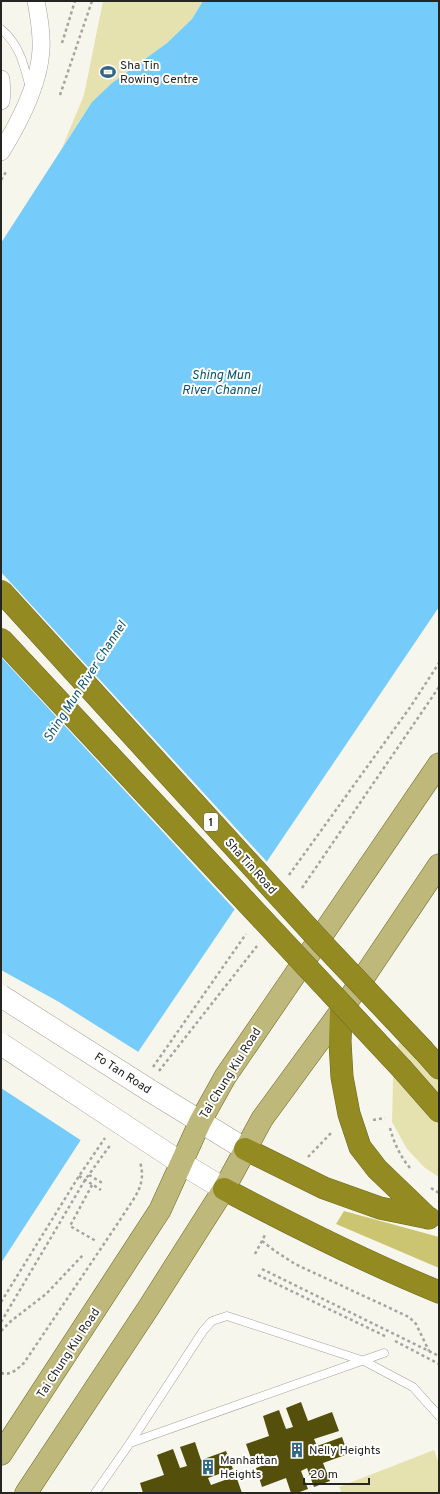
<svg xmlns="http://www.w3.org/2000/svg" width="440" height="1494" viewBox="0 0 440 1494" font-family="Overpass,sans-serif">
  <rect width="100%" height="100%" fill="#f6f6ec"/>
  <path fill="#e5e2b0" d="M 103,1 L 203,1 L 192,19 L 167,43 L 112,83 L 92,102 L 62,148 L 84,95 Z
    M 410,1023 L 439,1054 L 439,1177 L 425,1168 L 407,1149 L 392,1122 L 393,1081 L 396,1049 Z
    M 434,1450 L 439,1464 L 439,1493 L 342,1493 L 339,1487 Z"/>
  <path fill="#cbc572" d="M 344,1211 L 439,1237 L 439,1268 L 336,1224 Z"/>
  <path fill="#75cbf9" d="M 203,1 L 439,1 L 439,607 L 132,1061 L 1,1263 L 1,243 L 92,102 L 112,83 L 167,43 L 192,19 Z"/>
  <path fill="#f6f6ec" d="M 1,572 L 268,863 L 236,911 L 1,657 Z
    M 1,970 L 59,1002 L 140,1053 L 82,1141 L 1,1088 Z"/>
  <path fill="#544f0a" d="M 301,1402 L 308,1421 L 332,1412 L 339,1431 L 314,1439 L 317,1446 L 342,1437 L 348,1454 L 323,1463 L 330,1481 L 314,1487 L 307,1468 L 301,1471 L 308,1489 L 297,1493 L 291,1493 L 286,1478 L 262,1487 L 256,1468 L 278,1460 L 277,1455 L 253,1464 L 246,1444 L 269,1436 L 263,1416 L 279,1410 L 286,1429 L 293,1427 L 286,1408 Z
    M 195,1442 L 201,1460 L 226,1451 L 233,1469 L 208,1478 L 211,1485 L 236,1476 L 242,1493 L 143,1493 L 140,1483 L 164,1475 L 157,1455 L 173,1449 L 180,1468 L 187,1466 L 180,1447 Z"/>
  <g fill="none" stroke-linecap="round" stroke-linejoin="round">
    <defs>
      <path id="lane" d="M 1,29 C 20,45 24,65 30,88
        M 130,1443 L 384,1353
        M 95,1493 L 130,1443 L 203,1331 L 212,1321 L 227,1316 L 364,1361 L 413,1387 L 439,1416"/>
      <path id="street" d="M 1,79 L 2,94 L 1,101
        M 1,152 C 19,123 39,85 41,50 C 42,33 39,17 36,1"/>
      <path id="secondary" d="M 149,1090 L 245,1149
        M 125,1126 L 181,1163 L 224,1189"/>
      <path id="primary" d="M 1,1454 L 160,1210 L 200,1122 L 225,1077 L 439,764
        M 26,1493 L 149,1307 L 224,1189 L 262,1119 L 341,1011 L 439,865"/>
      <path id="highway" d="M 341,1011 L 340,1042 L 342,1077 L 349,1114 L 360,1147 L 377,1169 L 428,1218
        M 424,1051 L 439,1068
        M 403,1070 L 439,1111
        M 245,1149 L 324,1188 L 380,1208 L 429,1218
        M 224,1189 C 294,1226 365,1262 439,1292"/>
    </defs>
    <use href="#lane" stroke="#a3a39a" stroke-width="9"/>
    <use href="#street" stroke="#a3a39a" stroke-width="18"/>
    <use href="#secondary" stroke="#a3a39a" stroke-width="23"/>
    <use href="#primary" stroke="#6c6722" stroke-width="23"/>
    <use href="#highway" stroke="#6c6722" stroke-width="23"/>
    <path stroke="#a5a59e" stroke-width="2.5" stroke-dasharray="3 3" stroke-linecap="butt" d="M 62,43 L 75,1
      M 60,95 L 92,1
      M 1,180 L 6,172
      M 289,875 L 411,706 L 439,663
      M 302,888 L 439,687
      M 153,1067 L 246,934
      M 159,1071 L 257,946
      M 373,1120 L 385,1118
      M 390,1128 C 394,1143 400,1156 410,1168
      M 308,1157 L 332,1132
      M 89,1175 L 104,1184
      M 79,1176 L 101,1190
      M 92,1185 L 70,1226 L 96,1241
      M 431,1188 L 439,1193
      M 262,1241 L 275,1251 L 295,1264 L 409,1317 L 416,1324 L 429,1351
      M 255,1254 L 265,1235
      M 262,1269 L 439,1356
      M 258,1275 L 387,1337
      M 1,1302 L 79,1176 L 105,1138
      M 1,1322 L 85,1180 L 111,1144
      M 1,1331 L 11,1321 L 46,1294 L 83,1255
      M 395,1341 L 439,1364
      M 1,1373 C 11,1376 17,1369 24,1363 L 122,1217 C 134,1197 147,1186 140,1162"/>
    <use href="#lane" stroke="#fff" stroke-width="8"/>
    <use href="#street" stroke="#fff" stroke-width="17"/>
    <use href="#secondary" stroke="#fff" stroke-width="22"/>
    <use href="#primary" stroke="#beb97a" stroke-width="22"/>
    <use href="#highway" stroke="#938b22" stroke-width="22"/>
    <defs>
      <path id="secondary-bridge" d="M 1,996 L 149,1090
        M 1,1044 L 125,1126"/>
      <path id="highway-bridge" d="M 1,591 L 320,941 L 424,1051
        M 1,639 L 403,1070"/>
    </defs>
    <use href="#secondary-bridge" stroke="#a3a39a" stroke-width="23" stroke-linecap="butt"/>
    <use href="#highway-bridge" stroke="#6c6722" stroke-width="23" stroke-linecap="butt"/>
    <use href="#secondary-bridge" stroke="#fff" stroke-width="22"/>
    <use href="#highway-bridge" stroke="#938b22" stroke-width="22"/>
  </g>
  <defs>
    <symbol id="stadium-bare" viewBox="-9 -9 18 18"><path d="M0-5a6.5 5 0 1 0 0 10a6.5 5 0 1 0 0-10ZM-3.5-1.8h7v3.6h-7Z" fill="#306681" stroke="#fff" stroke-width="2.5" paint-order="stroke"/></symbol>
    <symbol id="building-bare" viewBox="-9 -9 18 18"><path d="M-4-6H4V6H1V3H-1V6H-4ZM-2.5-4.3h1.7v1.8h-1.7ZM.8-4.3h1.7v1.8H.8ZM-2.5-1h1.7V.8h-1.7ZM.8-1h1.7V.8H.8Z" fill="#306681" stroke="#fff" stroke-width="2.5" paint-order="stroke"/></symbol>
  </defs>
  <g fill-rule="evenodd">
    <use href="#stadium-bare" x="97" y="61" width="22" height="22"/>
    <use href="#building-bare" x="286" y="1439" width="22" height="22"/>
    <use href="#building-bare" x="197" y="1456" width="22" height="22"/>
  </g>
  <g text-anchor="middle" stroke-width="4" stroke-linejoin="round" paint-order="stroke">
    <rect fill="#fff" stroke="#666664" stroke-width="1" x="204" y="813" width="14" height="18" rx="3"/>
    <g font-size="11" font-weight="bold" fill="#252522">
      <text x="211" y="826">1</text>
    </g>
    <g font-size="12" fill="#252522" stroke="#fff" text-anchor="start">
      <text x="120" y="69">Sha Tin<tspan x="120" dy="14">Rowing Centre</tspan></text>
      <text x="309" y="1454">Nelly Heights</text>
      <text x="220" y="1464">Manhattan<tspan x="220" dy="14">Heights</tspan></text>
    </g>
    <g font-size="12" fill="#252522" stroke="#fff">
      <text transform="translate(251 866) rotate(48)" y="4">Sha Tin Road</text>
      <text transform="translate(123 1073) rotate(33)" y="4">Fo Tan Road</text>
      <text transform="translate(230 1073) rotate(-58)" y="4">Tai Chung Kiu Road</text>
      <text transform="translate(68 1353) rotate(-57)" y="4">Tai Chung Kiu Road</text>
    </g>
    <g font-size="13" font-style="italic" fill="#0c5371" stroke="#fff">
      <text x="221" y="379">Shing Mun<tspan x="221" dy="15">River Channel</tspan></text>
      <text transform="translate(84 681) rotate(-57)" y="5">Shing Mun River Channel</text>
    </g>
  </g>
  <rect width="440" height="1494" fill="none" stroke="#252522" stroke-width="4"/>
  <path d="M304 1478v6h65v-6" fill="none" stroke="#252522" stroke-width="2"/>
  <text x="310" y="1478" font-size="12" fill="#252522" stroke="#ffffff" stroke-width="3" paint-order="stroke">20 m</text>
</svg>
